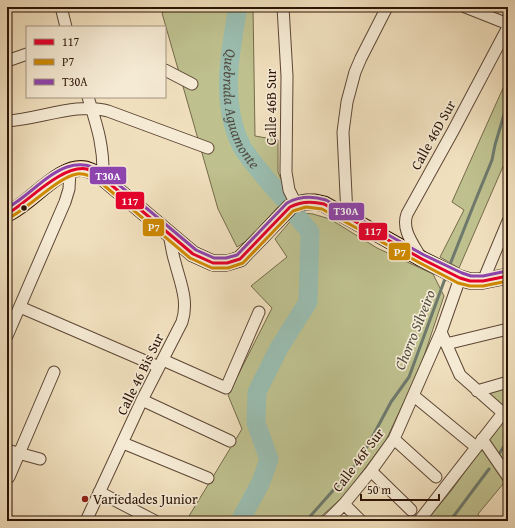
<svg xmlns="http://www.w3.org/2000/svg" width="515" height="528" viewBox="0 0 515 528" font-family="'Gentium Book Plus',serif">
  <rect width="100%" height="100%" fill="#f0dfbd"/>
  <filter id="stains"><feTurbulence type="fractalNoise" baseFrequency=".005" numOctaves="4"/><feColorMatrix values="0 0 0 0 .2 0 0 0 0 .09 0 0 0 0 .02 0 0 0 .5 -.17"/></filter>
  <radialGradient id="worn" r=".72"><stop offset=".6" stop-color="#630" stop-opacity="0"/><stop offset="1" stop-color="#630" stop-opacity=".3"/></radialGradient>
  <path fill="#bec08e" stroke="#756a4a" d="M 170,7 L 253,7 L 255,136 L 278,140 L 278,172 L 288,196 L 248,240 L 237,247 L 218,209 L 162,13 Z
    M 508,77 L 508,155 L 459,268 L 440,257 L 464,210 L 452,202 Z
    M 302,213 L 313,214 L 330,219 L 377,248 L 433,274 L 444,296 L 420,368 L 386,440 L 345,495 L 316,521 L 186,521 L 242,429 L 228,395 L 272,308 L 251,286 L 287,257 L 275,239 L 294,217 Z
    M 508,387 L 508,412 L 488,393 Z
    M 508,412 L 508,478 L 478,514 L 482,521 L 426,521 L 451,491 Z"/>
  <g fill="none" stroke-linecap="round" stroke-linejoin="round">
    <path stroke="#6e796c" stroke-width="3" d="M 449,267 L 474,204 L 492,160 L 495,145 L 508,101
      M 499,454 L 508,440
      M 306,521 L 360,460 L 391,402 L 409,377 L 446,276
      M 450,521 L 489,469"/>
    <g stroke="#9abdb0" stroke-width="19">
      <path id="s1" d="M 238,7 C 230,52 220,102 241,145 C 243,150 248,155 251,160 C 262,174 273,187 285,200"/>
      <path d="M 240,521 L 261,482 L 269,459 L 256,423 L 257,392 L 279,348 L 308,302 L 310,232 L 296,215"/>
    </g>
    <defs>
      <path id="minor" d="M 61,7 L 66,27
        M 283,7 L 287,76 L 286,172 L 289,190 L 296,204
        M 465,7 L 508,24
        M 7,61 L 27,54
        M 165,70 L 192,84
        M 88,97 C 97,126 104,146 103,178
        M 7,121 C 40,119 77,102 108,111 L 208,148
        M 347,216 L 343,132 L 347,102 L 355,72 L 361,58 L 387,7
        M 421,258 C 414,245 401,230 407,214 L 453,131 L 508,27
        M 483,281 L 508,221
        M 20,307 L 159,367
        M 7,336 L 65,202 L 69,189 L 70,170
        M 446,344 L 508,329
        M 163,360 L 226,388 L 259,312
        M 477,391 L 508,382
        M 414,396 L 476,447
        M 142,400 L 230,441
        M 394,439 L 436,477
        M 482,439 L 508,477
        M 123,443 L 208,478
        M 7,450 L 40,459
        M 371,471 L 411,510
        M 9,477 L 54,372
        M 99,492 L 155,521
        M 344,504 L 361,521
        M 7,521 L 9,521
        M 86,521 L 142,400 L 182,322 C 189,301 180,282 175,262 C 172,253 171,243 169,234
        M 327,521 L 344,504 L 371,471 L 394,439 L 441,332 L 460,278
        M 419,521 L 503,413 L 460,375 L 441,332"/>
      <path id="major" d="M 7,214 C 31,204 60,163 86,169 C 92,171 98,174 103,178 L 193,254 L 213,263 L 227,263 L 240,259 L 290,207 L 296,204 L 306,202 L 315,202 L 324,204 L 422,259 L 460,278 L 470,281 L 483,281 L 508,276"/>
    </defs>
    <use href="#minor" stroke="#5d4634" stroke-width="13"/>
    <use href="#major" stroke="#2c1307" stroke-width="17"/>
    <use href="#minor" stroke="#f5ead4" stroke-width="11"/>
    <use href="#major" stroke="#e8c07e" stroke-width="15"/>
    <defs>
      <path id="bus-1" d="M 7,214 C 28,202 62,164 87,169 C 92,171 98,174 103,178 L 193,254 L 213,263 L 227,263 L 240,259 L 290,207 C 301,201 312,201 324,204 L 422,259 L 460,278 L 470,281 L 483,281 L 508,276"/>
      <path id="bus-2" d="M 9,218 C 29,208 58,177 77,174 C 85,173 93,177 100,182 L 190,258 L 212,268 L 228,268 L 243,263 L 293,211 L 306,207 L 322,209 L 420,263 L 458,283 L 470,286 L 483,286 L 508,281"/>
      <path id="bus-3" d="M 7,208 C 39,191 66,145 106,174 L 196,250 L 214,258 L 226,258 L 237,255 L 287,203 C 300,196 313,196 326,200 L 424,255 L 462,273 L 471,276 L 483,276 L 507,271"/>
    </defs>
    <use href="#bus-1" stroke="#f5ead4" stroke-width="6"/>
    <use href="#bus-2" stroke="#f5ead4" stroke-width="6"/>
    <use href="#bus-3" stroke="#f5ead4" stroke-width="6"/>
    <use href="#bus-1" stroke="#e4002b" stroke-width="3"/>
    <use href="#bus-2" stroke="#ce8901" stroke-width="3"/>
    <use href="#bus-3" stroke="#8e44ad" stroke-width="3"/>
  </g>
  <circle fill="#2c1307" stroke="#f5ead4" stroke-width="1.5" cx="24" cy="208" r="3.5"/>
  <circle fill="#8f2418" stroke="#f5ead4" stroke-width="1.5" cx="85" cy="499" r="4"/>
  <g text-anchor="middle" stroke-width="3.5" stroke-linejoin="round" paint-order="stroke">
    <g font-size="14" fill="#2c1307" stroke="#f5ead4">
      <text transform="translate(271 107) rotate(-90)" y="5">Calle 46B Sur</text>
      <text transform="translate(433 135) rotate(-61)" y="5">Calle 46D Sur</text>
      <text transform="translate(140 374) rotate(-64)" y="5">Calle 46 Bis Sur</text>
      <text transform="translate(358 460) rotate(-53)" y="5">Calle 46F Sur</text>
    </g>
    <g font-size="14" fill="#2c1307" stroke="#f5ead4" text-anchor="start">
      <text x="93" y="504">Variedades Junior</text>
    </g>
    <g font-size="15" font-style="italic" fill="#524e42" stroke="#f5ead4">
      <text dy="5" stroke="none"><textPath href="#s1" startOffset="105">Quebrada Aguamonte</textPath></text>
      <text transform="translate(415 330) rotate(-68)" y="5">Chorro Silveiro</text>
    </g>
  </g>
  <g stroke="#f5ead4" stroke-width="1.5">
    <rect x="89" y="166" width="38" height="19" rx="4" fill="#8e44ad"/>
    <rect x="115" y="191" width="30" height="19" rx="4" fill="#e4002b"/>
    <rect x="328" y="202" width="37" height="19" rx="4" fill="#8e44ad"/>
    <rect x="142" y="218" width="23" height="19" rx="4" fill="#ce8901"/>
    <rect x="358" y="222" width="30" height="19" rx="4" fill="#e4002b"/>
    <rect x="388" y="242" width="23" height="19" rx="4" fill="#ce8901"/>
  </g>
  <g font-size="11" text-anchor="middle" font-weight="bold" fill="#fff">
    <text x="108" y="180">T30A</text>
    <text x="130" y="205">117</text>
    <text x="346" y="215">T30A</text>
    <text x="154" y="231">P7</text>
    <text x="373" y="235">117</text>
    <text x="400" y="256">P7</text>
  </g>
  <rect width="515" height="528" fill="none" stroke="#f0dfbd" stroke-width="24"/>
  <rect x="8" y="8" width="499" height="512" fill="none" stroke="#2c1307" stroke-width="2"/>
  <rect x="12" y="12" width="491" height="504" fill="none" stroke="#2c1307"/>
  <rect x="26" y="26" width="140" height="72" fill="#f5ead4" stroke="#a59482"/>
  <rect x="34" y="39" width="20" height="6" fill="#e4002b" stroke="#a59482"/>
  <text x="62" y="46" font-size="12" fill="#2c1307">117</text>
  <rect x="34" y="59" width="20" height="6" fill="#ce8901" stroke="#a59482"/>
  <text x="62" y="66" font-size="12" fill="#2c1307">P7</text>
  <rect x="34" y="79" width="20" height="6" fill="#8e44ad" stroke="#a59482"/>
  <text x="62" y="86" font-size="12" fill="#2c1307">T30A</text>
  <path d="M361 494v6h78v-6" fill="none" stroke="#2c1307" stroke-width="2"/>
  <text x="367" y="494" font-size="12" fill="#2c1307" stroke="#f5ead4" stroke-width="3" paint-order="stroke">50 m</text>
  <rect width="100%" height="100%" filter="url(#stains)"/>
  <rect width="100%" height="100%" fill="url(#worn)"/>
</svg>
